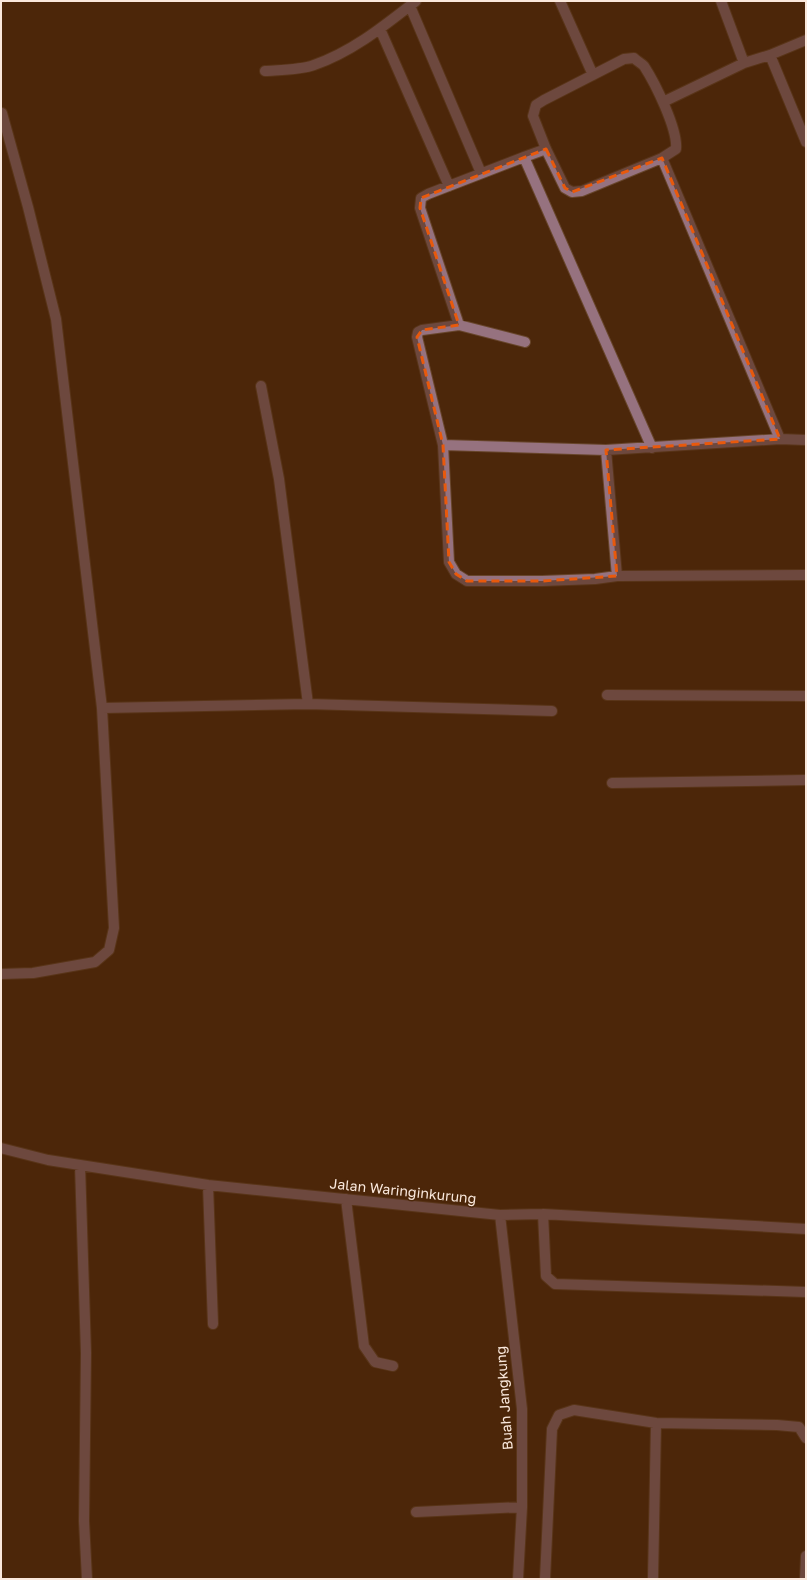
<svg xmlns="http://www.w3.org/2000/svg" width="807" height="1580" viewBox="0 0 807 1580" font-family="'Golos Text',sans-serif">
  <rect width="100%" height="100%" fill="#4c270a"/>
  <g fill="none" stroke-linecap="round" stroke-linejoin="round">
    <defs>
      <path id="minor" d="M 560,1 L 593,75
        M 721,1 L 744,63
        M 410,6 L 481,173
        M 380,29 L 449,186
        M 770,55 L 806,142
        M 634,58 C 637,61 641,63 644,66 C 655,83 678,129 676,149 L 662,158 L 582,191 L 572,192 L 565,188 L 546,149 L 533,116 L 536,105 L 544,100 L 624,59 Z
        M 265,71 C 278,70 301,70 314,65 C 352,52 384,26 416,1
        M 663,102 L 744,63 L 770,55 L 806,40
        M 546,149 L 524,157 L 652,448
        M 662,158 L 780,439
        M 459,325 L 420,208 L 421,198 L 428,194 L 524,157
        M 525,342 L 459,325 L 422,330 L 418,332 L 417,337 L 443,445 L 449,562 L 456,574 L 467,581 L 542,581 L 595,579 L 617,576 L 606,450
        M 261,386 L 279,479 L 308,704
        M 443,445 L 606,450 L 780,439 L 806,440
        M 617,576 L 806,575
        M 607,695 L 806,696
        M 102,708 L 308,704 L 552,711
        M 612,783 L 806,780
        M 1,974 L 33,973 L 95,962 L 109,950 L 114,928 L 102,708 L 56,319 L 28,207 L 2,113
        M 1,1148 L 48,1160 L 208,1185 L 500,1215 L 543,1214 L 806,1229
        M 80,1165 L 86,1353 L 84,1521 L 87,1579
        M 208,1185 L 213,1324
        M 346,1199 L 364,1346 L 375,1362 L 393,1366
        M 543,1214 L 546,1276 L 555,1284 L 806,1292
        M 500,1215 L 522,1409 L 522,1507 L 518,1579
        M 416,1512 L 522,1507
        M 545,1579 L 552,1429 L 559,1415 L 574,1410 L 656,1423 L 777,1425 L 799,1427 L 806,1438
        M 653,1579 L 656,1423
        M 805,1579 L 806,1556"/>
    </defs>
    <use href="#minor" stroke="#68462c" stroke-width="12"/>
    <use href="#minor" stroke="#96727f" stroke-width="10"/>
  </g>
  <path d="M0 0H807V1580H0ZM 546,149 L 565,188 L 572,192 L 662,158 L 780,439 L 606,450 L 617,576 L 542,581 L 467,581 L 456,574 L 449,562 L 443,445 L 417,337 L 422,330 L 459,325 L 420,208 L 421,198 Z" fill="#4c270a" fill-opacity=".55" fill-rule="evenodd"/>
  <path fill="none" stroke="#e8590c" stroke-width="3" stroke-dasharray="8 5" stroke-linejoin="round" d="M 546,149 L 565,188 L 572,192 L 662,158 L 780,439 L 606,450 L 617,576 L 542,581 L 467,581 L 456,574 L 449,562 L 443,445 L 417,337 L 422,330 L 459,325 L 420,208 L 421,198 Z"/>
  <g text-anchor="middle" stroke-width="3" stroke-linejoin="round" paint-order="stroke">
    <g font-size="14" fill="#fae8dc" stroke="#4c270a">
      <text transform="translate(403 1191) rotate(6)" y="5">Jalan Waringinkurung</text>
      <text transform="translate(504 1398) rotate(-94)" y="5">Buah Jangkung</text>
    </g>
  </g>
  <rect width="807" height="1580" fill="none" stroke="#fae8dc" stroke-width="4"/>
</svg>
